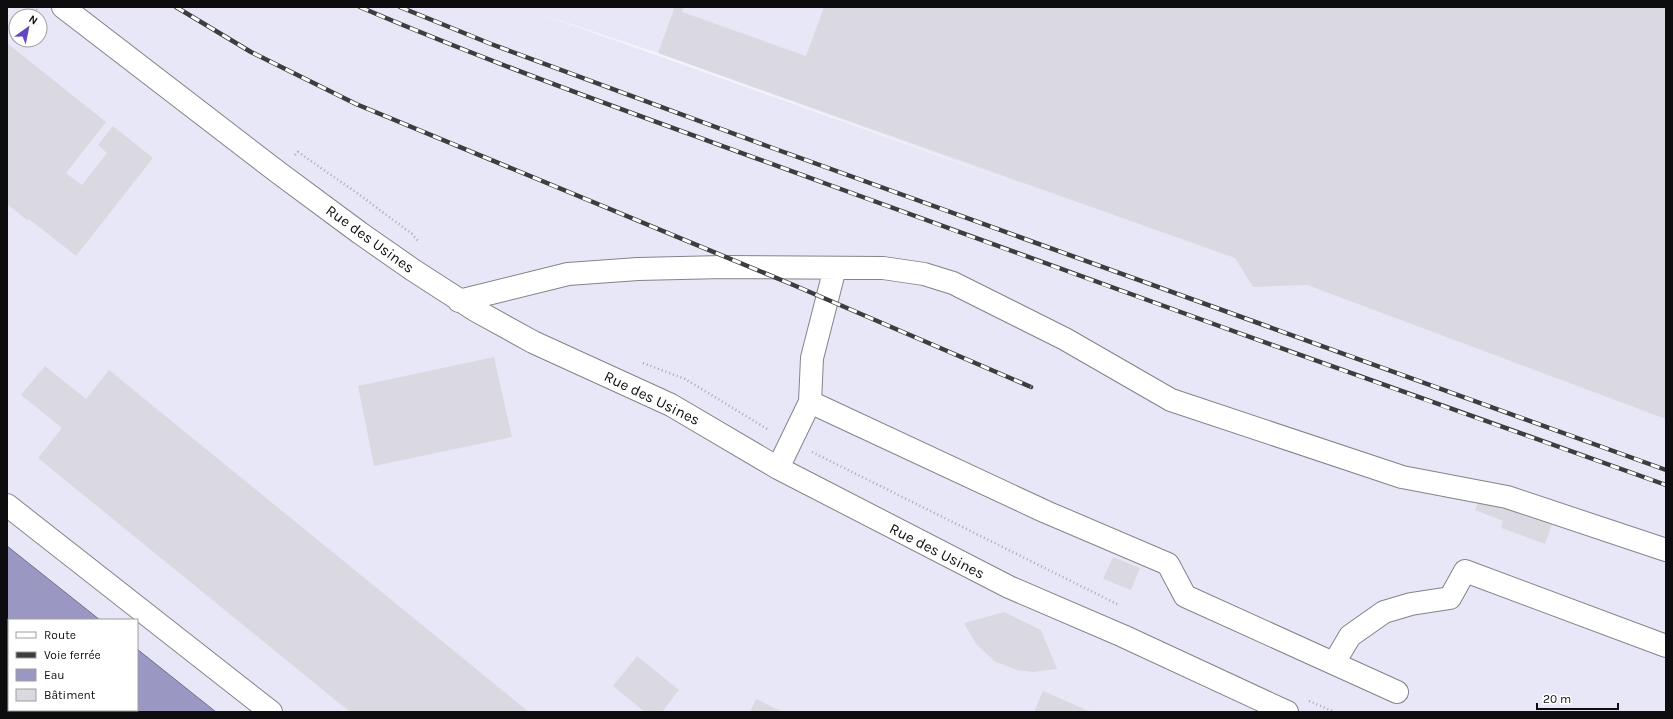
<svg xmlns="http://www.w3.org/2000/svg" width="1673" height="719" viewBox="0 0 1673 719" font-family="Karla,sans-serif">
  <rect width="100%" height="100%" fill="#f3f3fb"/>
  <path fill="#e8e7f7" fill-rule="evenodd" d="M 7,7 L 1666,7 L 1666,712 L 216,712 L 137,649 L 137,620 L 100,620 L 7,546 ZM 532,11 L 658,53 L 1052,196 ZM 16,16 L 40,16 L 40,40 L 16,40 Z"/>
  <path fill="#9a97c3" stroke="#706e8d" d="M 7,546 L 100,620 L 9,620 L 9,710 L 137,710 L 137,649 L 216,712 L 7,712 Z"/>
  <path fill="#dad9e1" d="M 670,7 L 684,7 L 682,12 L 806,56 L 824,7 L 1666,7 L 1666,419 L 1307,285 L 1253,287 L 1235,258 L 658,53 L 674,9 Z
    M 7,43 L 106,122 L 66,173 L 82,185 L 107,153 L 98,145 L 113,126 L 153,158 L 76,256 L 29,219 L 27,220 L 7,204 Z
    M 494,357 L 512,437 L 374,466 L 358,386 Z
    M 45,366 L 86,399 L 109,370 L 529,712 L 350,712 L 38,458 L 62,428 L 21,395 Z
    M 1482,494 L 1555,516 L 1545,544 L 1501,528 L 1503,521 L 1475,510 Z
    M 1113,557 L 1140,568 L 1131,590 L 1103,579 Z
    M 1004,612 L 1041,630 L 1057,669 L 1033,672 L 1017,670 L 994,661 L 976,644 L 964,623 Z
    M 637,656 L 679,690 L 662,712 L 645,712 L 613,686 Z
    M 1043,691 L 1091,712 L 1034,712 Z
    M 756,699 L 783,712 L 750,712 Z"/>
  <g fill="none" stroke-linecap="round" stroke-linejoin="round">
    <defs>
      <path id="minor" d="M 63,7 L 279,173 L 360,233 L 413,270 L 475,310 L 533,342 L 671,405 L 778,468 L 1009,587 L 1123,636 L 1287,712
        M 459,301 L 568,274 L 638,269 L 723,267 L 883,268 L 924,274 L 953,283 L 1065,339 L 1171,400 L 1402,477 L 1507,497 L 1666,550
        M 810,402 L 1046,512 L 1168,564 L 1185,596 L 1397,692
        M 778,468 L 810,402 L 812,358 L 835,268
        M 7,505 L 271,712
        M 1334,663 L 1350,636 L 1384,612 L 1411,604 L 1450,598 L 1465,571 L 1666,646"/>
    </defs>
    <use href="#minor" stroke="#83838a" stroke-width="24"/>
    <path stroke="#a8a8ae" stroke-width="2.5" stroke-dasharray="1 3" stroke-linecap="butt" d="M 33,7 L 38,11
      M 295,155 L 298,152 L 357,193 L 412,234 L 419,242
      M 643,363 L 685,379 L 769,430
      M 812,452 L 1119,605
      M 1309,701 L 1335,712"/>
    <use href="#minor" stroke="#fff" stroke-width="22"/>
    <defs>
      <path id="rail" d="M 176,7 L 251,52 L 356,104 L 791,284 L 1031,387
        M 360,7 C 512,72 669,126 824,183 C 1104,285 1385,386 1666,485
        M 400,7 L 491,44 L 767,146 L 1666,470"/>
    </defs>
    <use href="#rail" stroke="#3d3d40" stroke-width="4.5"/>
    <use href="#rail" stroke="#fff" stroke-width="3" stroke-dasharray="9" stroke-linecap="butt"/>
  </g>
  <g text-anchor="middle" stroke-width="4" stroke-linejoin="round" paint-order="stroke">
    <g font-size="15" fill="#0d0d0f" stroke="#fff">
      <text transform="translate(370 239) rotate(36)" y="5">Rue des Usines</text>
      <text transform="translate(652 398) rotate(26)" y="5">Rue des Usines</text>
      <text transform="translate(937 551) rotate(27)" y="5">Rue des Usines</text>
    </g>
  </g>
  <rect width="1673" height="719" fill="none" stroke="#0d0d0f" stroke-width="16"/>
  <rect x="8" y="619" width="130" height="92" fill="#ffffff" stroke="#9e9e9f"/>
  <rect x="16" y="632" width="20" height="6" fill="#ffffff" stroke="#9e9e9f"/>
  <text x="44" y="639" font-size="12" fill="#0d0d0f">Route</text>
  <rect x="16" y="652" width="20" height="6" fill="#3d3d40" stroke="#9e9e9f"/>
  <text x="44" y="659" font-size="12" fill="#0d0d0f">Voie ferrée</text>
  <rect x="16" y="669" width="20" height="12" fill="#9a97c3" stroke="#9e9e9f"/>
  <text x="44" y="679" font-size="12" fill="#0d0d0f">Eau</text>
  <rect x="16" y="689" width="20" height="12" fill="#dad9e1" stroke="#9e9e9f"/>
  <text x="44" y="699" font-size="12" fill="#0d0d0f">Bâtiment</text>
  <g transform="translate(28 28) rotate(33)"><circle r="19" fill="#ffffff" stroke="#9e9e9f"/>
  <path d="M0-3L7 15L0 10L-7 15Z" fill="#6347c0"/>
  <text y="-6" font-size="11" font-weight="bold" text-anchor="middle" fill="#0d0d0f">N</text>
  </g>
  <path d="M1537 703v6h81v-6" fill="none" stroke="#0d0d0f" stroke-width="2"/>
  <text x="1543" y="703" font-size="12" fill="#0d0d0f" stroke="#ffffff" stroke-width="3" paint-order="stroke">20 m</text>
</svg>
